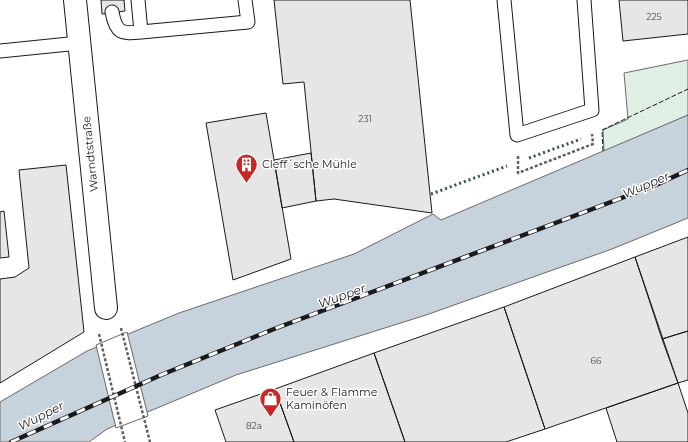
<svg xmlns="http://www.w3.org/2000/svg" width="688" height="442" viewBox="0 0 688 442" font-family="Montserrat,sans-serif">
  <rect width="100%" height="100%" fill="#fff"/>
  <path fill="#e0efe3" stroke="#6a6a6a" d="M 688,60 L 688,115 L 604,152 L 603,130 L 628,119 L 624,73 Z"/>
  <path fill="#c6d2dc" stroke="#6a6a6a" d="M 688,115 L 688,218 L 612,249 L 426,315 L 236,375 L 107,429 L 89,442 L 0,442 L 0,402 L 87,351 L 179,313 L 354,254 L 433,214 L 441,220 Z"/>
  <path fill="#fff" stroke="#6a6a6a" d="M 127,332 L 148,416 L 116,428 L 96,345 Z"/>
  <path fill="#e6e6e6" stroke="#1a1a1a" d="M 101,0 L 124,0 L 125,11 L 102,14 Z
    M 274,0 L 410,0 L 432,213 L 334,199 L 316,201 L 304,82 L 283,84 Z
    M 619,0 L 688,0 L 688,34 L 623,41 Z
    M 266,113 L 291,259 L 233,280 L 206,123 Z
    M 311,153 L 316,201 L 282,208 L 274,160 Z
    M 66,165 L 84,332 L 0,383 L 0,279 L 15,277 L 29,268 L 19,170 Z
    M 4,211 L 9,257 L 0,258 L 0,212 Z
    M 688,237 L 688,331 L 662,339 L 635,257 Z
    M 635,257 L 678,383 L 545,429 L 504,307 Z
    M 504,307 L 545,429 L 506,442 L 405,442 L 374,353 Z
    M 688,331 L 688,380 L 678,383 L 662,339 Z
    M 374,353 L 405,442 L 294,442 L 275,389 Z
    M 678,383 L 688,413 L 688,442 L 617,442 L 606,408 Z
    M 275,389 L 294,442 L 226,442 L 215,410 Z"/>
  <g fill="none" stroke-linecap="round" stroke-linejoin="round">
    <defs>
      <path id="lane" d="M 138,0 L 141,32
        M 504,0 L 517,135 L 592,110 L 584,0
        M 112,12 C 116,33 121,34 141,32 L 248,22 L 245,0
        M 0,51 L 79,43"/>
      <path id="street" d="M 75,0 L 106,308"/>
    </defs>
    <use href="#lane" stroke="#1a1a1a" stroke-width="15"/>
    <use href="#street" stroke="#1a1a1a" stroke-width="24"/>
    <path stroke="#5f5f5f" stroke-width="2.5" stroke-dasharray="3 2" stroke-linecap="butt" d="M 518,156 L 518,173 L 593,144 L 592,134
      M 121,328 L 150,442
      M 99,334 L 125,442"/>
    <use href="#lane" stroke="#fff" stroke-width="13"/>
    <use href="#street" stroke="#fff" stroke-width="22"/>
    <defs>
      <path id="rail" d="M 11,442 L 161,375 L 274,329 L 656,185 L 688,170"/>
    </defs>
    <use href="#rail" stroke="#1a1a1a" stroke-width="4.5"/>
    <use href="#rail" stroke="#fff" stroke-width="3" stroke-dasharray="9" stroke-linecap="butt"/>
    <path stroke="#2b5a34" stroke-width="3" stroke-dasharray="2 3" stroke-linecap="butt" d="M 529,158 L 581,139
      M 431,194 L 507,166"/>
    <path stroke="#1a1a1a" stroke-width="1" stroke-dasharray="5 2" stroke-linecap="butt" d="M 603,151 L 602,130 L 688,89"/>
  </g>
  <defs>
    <symbol id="building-pin" viewBox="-11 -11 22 30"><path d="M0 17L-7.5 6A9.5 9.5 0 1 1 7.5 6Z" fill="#c62828" stroke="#fff"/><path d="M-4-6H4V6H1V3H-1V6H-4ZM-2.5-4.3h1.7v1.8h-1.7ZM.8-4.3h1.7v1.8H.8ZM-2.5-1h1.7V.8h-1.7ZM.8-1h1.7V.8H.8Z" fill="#fff"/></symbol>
    <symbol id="shop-pin" viewBox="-11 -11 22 30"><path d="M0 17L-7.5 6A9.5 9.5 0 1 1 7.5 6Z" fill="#c62828" stroke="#fff"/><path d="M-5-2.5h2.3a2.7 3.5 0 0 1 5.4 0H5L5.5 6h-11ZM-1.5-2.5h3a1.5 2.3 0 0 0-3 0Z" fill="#fff"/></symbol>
  </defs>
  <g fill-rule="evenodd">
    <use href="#building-pin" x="234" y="152" width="25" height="34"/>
    <use href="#shop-pin" x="258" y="386" width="25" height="34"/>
  </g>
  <g text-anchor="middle" stroke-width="3" stroke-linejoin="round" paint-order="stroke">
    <g font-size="9" fill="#4d4d4d">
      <text x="654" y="20">225</text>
      <text x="365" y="122">231</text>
      <text x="596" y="364">66</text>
      <text x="254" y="429">82a</text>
    </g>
    <g font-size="11" fill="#1a1a1a" stroke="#fff">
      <text transform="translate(90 154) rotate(-96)" y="4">Warndtstraße</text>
    </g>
    <g font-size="11" fill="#1a1a1a" stroke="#fff" text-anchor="start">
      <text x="262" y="168">Cleff´sche Mühle</text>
      <text x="286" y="396">Feuer &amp; Flamme<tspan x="286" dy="13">Kaminöfen</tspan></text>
    </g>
    <g font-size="12" font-style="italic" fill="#1a1a1a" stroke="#fff">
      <text transform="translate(646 185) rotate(-23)" y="4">Wupper</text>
      <text transform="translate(342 296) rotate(-20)" y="4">Wupper</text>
      <text transform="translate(41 416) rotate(-27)" y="4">Wupper</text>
    </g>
  </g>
</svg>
